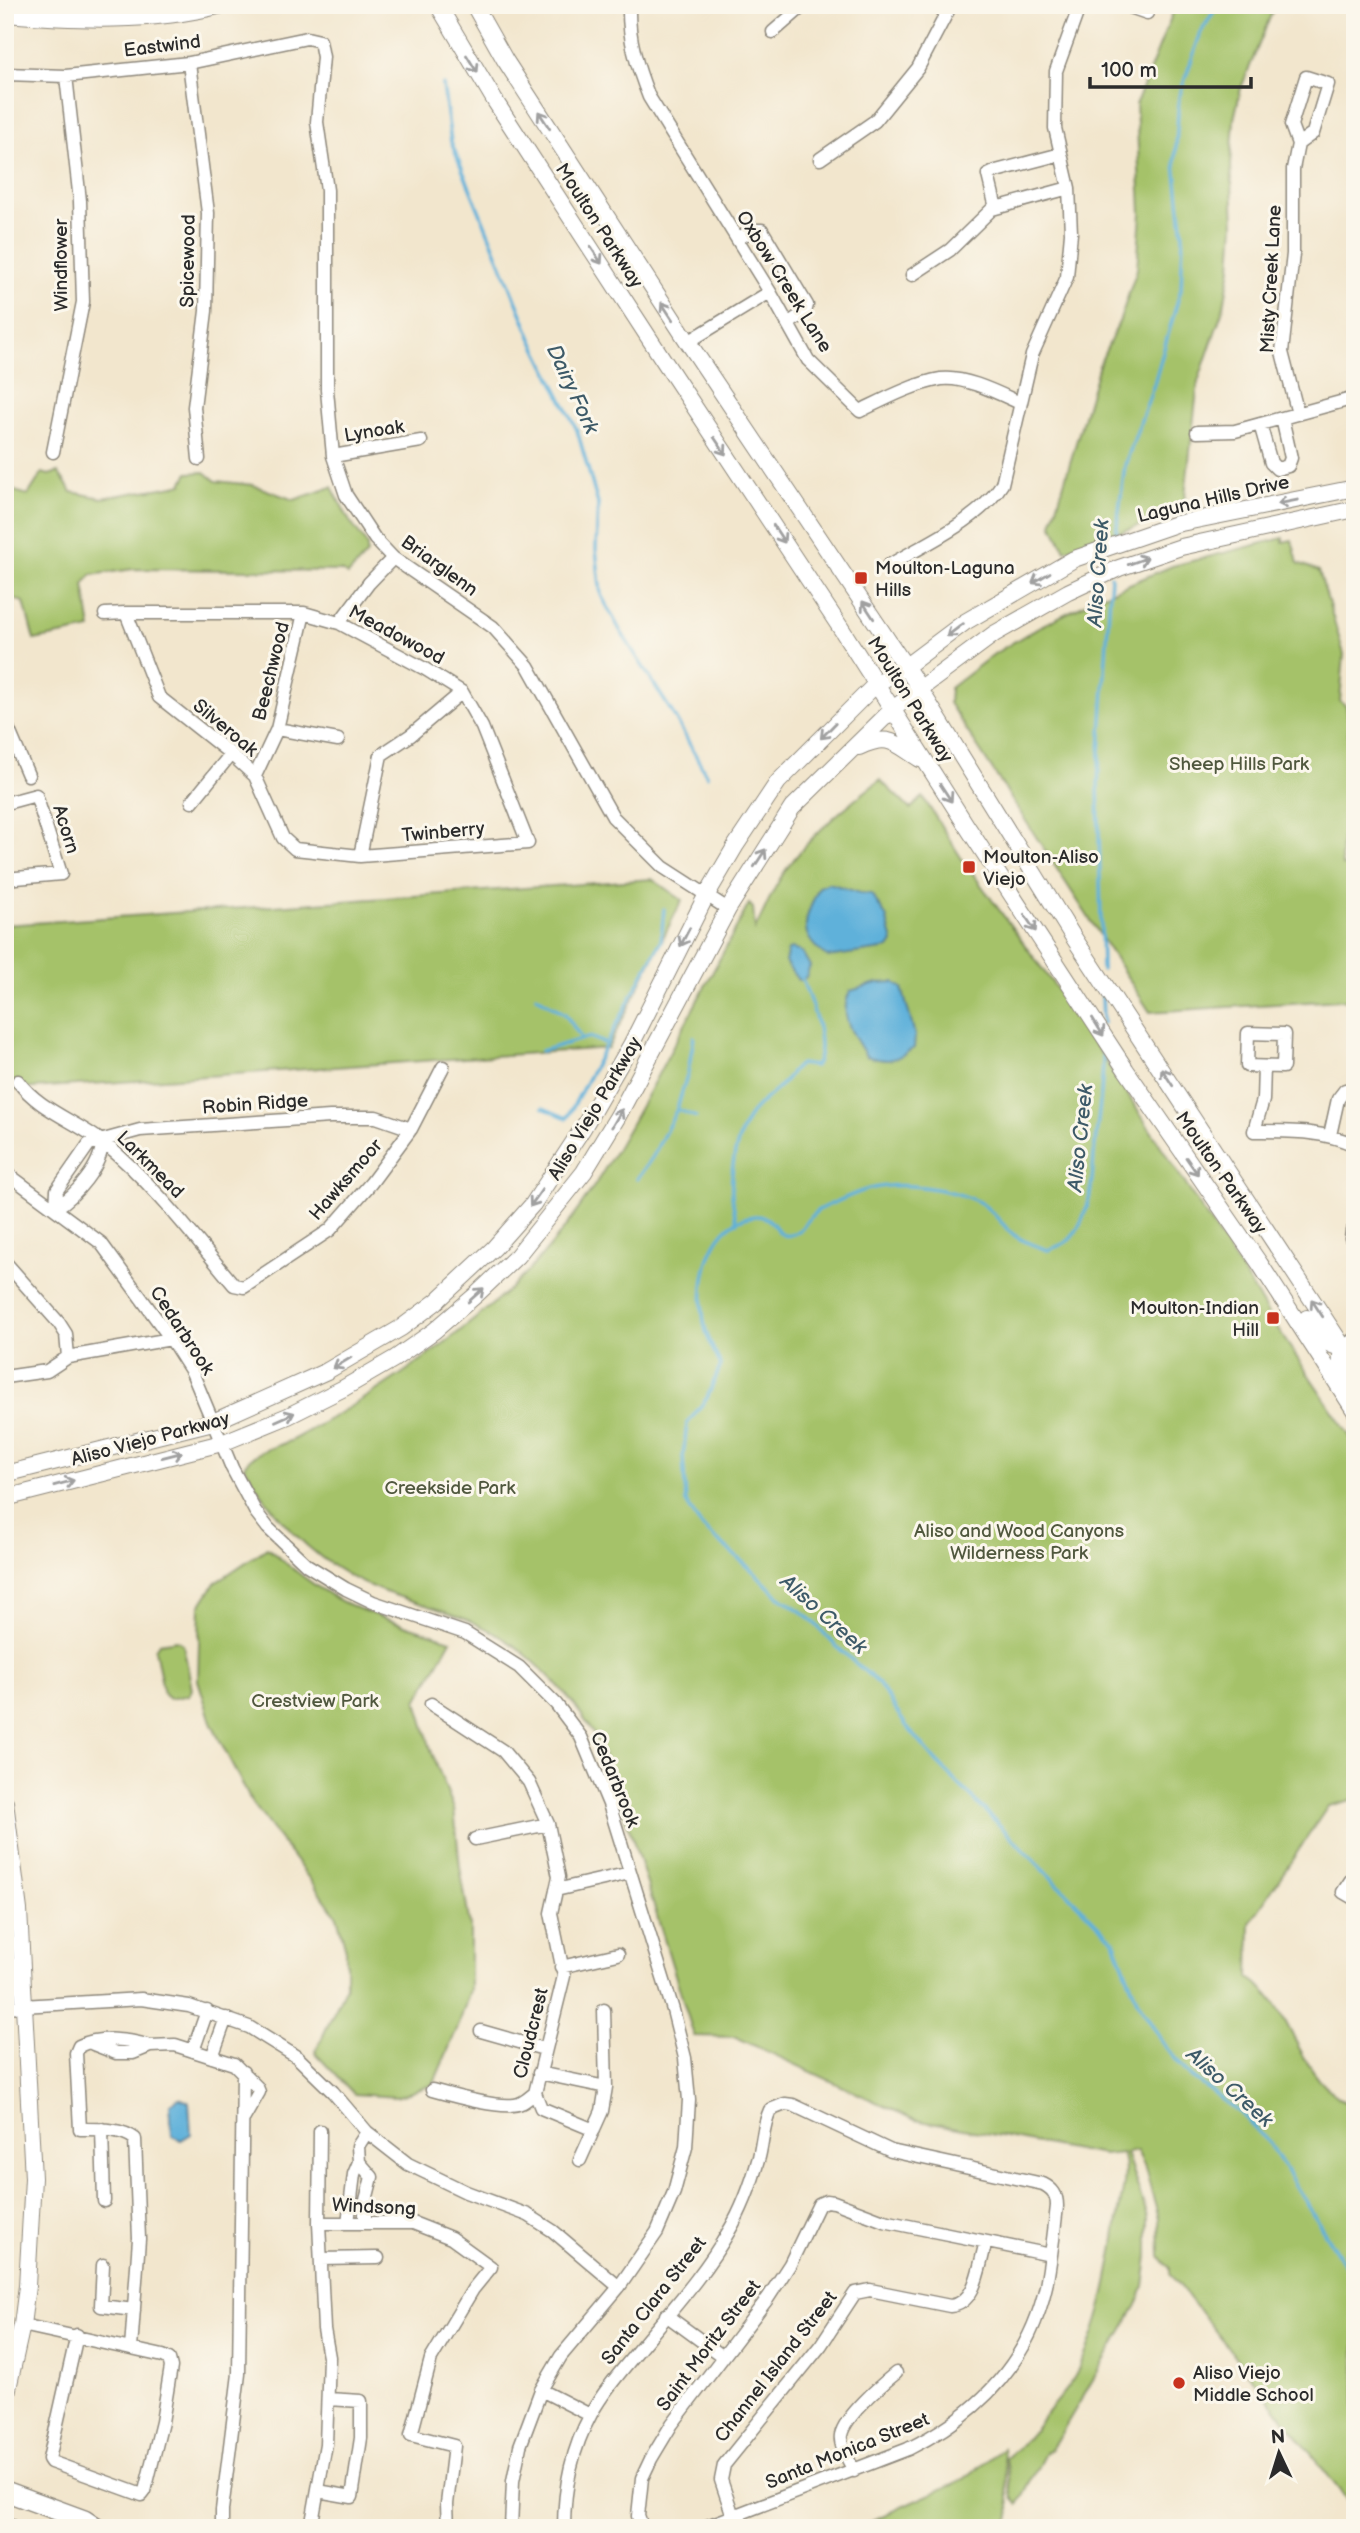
<svg xmlns="http://www.w3.org/2000/svg" width="1360" height="2533" viewBox="0 0 1360 2533" font-family="'Balsamiq Sans',sans-serif">
  <rect width="100%" height="100%" fill="#fbf7ec"/>
  <filter id="ink" filterUnits="userSpaceOnUse"><feTurbulence type="fractalNoise" baseFrequency=".0143" numOctaves="2"/><feDisplacementMap in="SourceGraphic" scale="14" xChannelSelector="R" yChannelSelector="G"/><feConvolveMatrix kernelMatrix="1 2 1 2 8 2 1 2 1" color-interpolation-filters="sRGB"/></filter>
  <filter id="wash" filterUnits="userSpaceOnUse"><feTurbulence type="fractalNoise" baseFrequency=".00686" numOctaves="4" result="noise"/><feDisplacementMap in="SourceGraphic" scale="28" xChannelSelector="R" yChannelSelector="G"/><feGaussianBlur stdDeviation="1.57" result="paint"/><feColorMatrix in="noise" values="0 0 0 0 0 0 0 0 0 0 0 0 0 0 0 0 0 1.4 0 .05"/><feComposite in="paint" operator="in"/></filter>
  <g filter="url(#wash)">
    <rect width="100%" height="100%" fill="#f2e6cd"/>
    <path fill="#a5c269" stroke="#68764a" stroke-width="2" d="M 1176,5 L 1275,5 L 1241,88 L 1234,119 L 1231,165 L 1234,224 L 1231,268 L 1224,306 L 1198,382 L 1184,504 L 1179,513 L 1065,550 L 1052,524 L 1099,365 L 1120,320 L 1137,269 L 1141,213 L 1136,104 Z
      M 58,472 L 72,492 L 102,498 L 174,486 L 182,484 L 188,473 L 205,472 L 216,481 L 253,485 L 294,500 L 332,487 L 349,520 L 367,545 L 367,554 L 348,575 L 341,571 L 134,569 L 91,575 L 84,585 L 91,629 L 34,640 L 24,602 L 5,597 L 5,488 L 28,495 L 42,473 L 49,475 Z
      M 1283,538 L 1283,542 L 1292,540 L 1298,563 L 1319,571 L 1344,654 L 1340,701 L 1346,706 L 1349,724 L 1341,857 L 1342,865 L 1355,871 L 1355,999 L 1150,1012 L 949,703 L 950,688 L 994,654 L 1037,628 L 1101,596 L 1172,566 Z
      M 880,780 L 910,809 L 923,797 L 960,856 L 1078,1018 L 1254,1290 L 1269,1316 L 1355,1444 L 1355,1799 L 1328,1806 L 1250,1923 L 1249,1978 C 1296,2007 1293,2078 1355,2108 L 1355,2510 L 1170,2273 L 1170,2268 L 1160,2256 L 1159,2219 L 1144,2165 L 1137,2151 L 1126,2153 L 1148,2217 L 1148,2256 L 1144,2286 L 1137,2305 L 1056,2442 L 1050,2450 L 1046,2451 L 1018,2505 L 1012,2498 L 1006,2458 C 1023,2445 1033,2432 1045,2415 C 1055,2402 1067,2390 1075,2376 C 1101,2328 1111,2270 1118,2217 C 1121,2197 1129,2173 1122,2153 L 1103,2155 L 915,2120 L 736,2037 L 694,2036 C 673,1969 653,1901 631,1834 C 619,1801 610,1767 594,1735 C 577,1704 553,1678 526,1655 C 483,1618 434,1609 382,1591 C 320,1568 276,1522 244,1466 C 255,1449 277,1448 294,1439 C 371,1397 436,1354 502,1296 C 573,1234 618,1149 662,1067 C 691,1013 720,958 749,904 L 753,908 L 755,929 C 765,910 773,888 785,871 C 811,834 845,807 880,780 Z
      M 652,879 L 682,900 L 608,1048 L 5,1090 L 5,925 Z
      M 267,1548 C 291,1567 315,1588 343,1602 C 377,1618 415,1628 451,1640 L 417,1701 L 432,1753 L 454,1809 L 460,1867 L 470,1926 L 470,1990 L 458,2027 L 433,2085 L 396,2097 L 354,2094 L 315,2053 L 346,1986 L 346,1950 L 337,1916 L 251,1801 L 212,1725 L 198,1680 L 200,1606 L 215,1583 Z
      M 177,1640 L 183,1644 L 192,1689 L 189,1695 L 169,1699 L 164,1695 L 155,1649 L 159,1643 Z
      M 1003,2448 L 1010,2517 L 1005,2527 L 855,2528 L 964,2479 Z"/>
    <path fill="#5fb1da" stroke="#456e82" stroke-width="2" d="M 829,883 L 860,893 L 871,894 L 886,916 L 893,942 L 889,948 L 828,957 C 794,934 806,918 819,887 Z
      M 792,949 L 802,952 L 810,966 L 806,977 L 802,980 L 798,980 L 785,962 L 788,950 Z
      M 894,982 L 902,988 L 915,1035 L 914,1048 C 894,1061 889,1063 866,1056 C 853,1034 838,1017 850,991 L 877,983 Z
      M 179,2098 L 189,2102 L 191,2134 L 181,2140 L 172,2136 L 170,2104 Z"/>
    <g fill="none" stroke-linecap="round" stroke-linejoin="round">
      <path stroke="#5fb1da" stroke-width="3.5" d="M 443,85 L 451,142 L 532,339 L 577,430 L 598,504 L 596,549 L 601,595 L 621,632 L 673,714 L 707,776
        M 1115,541 L 1125,465 L 1154,384 L 1181,289 L 1183,236 L 1175,163 L 1179,97 L 1201,32 L 1218,5
        M 1102,970 L 1098,784 L 1111,576
        M 1102,992 L 1103,1023
        M 536,996 L 565,1014 L 582,1039
        M 1103,1045 C 1104,1082 1098,1117 1094,1154 C 1092,1185 1091,1212 1072,1237 C 1067,1244 1056,1247 1048,1250 C 1037,1246 1023,1242 1014,1235 C 1002,1225 992,1209 979,1202 C 950,1188 900,1181 869,1189 C 854,1193 839,1201 824,1207 C 807,1214 806,1230 793,1234 C 773,1242 779,1214 754,1216 C 705,1221 696,1294 706,1331 C 709,1343 716,1355 721,1365 L 707,1398 L 687,1424 L 683,1456 L 686,1502 L 701,1526 L 753,1571 L 777,1595 L 809,1617 L 834,1644 L 878,1683 L 905,1724 L 936,1761 L 1114,1941 L 1137,2000 L 1167,2049 L 1191,2077 L 1241,2113 L 1270,2144 L 1355,2282
        M 541,1051 L 589,1037 L 607,1044
        M 543,1108 L 567,1118 L 661,941 L 664,909
        M 677,1109 L 688,1072 L 694,1037
        M 637,1179 L 653,1156 L 677,1109 L 696,1117
        M 737,1222 C 727,1188 731,1146 750,1115 C 756,1106 773,1093 782,1084 C 788,1077 792,1070 800,1064 L 815,1066 C 829,1044 810,1000 801,977"/>
    </g>
  </g>
  <g filter="url(#ink)">
    <g fill="none" stroke-linecap="round" stroke-linejoin="round">
      <defs>
        <path id="minor" d="M 629,5 C 628,38 637,67 649,97 L 770,292 L 808,360 L 860,411 C 885,399 913,384 941,379 C 965,376 998,393 1020,403
          M 1124,5 L 1147,13
          M 773,32 L 804,5
          M 189,63 L 208,213 L 206,311 L 194,407 L 199,459
          M 5,74 L 66,76 L 189,63 L 307,38 L 320,41 L 323,57 L 317,122 L 327,190 L 327,390 L 333,456 L 346,495 L 375,539 L 393,558 L 493,627 L 528,666 L 613,817 L 663,867 L 728,909
          M 820,159 L 875,121 L 918,68 L 951,5
          M 996,208 L 988,175 L 996,171 L 1061,154
          M 737,239 L 753,230 L 762,230 L 807,305 L 805,312 L 788,324
          M 912,275 L 950,250 L 992,209 L 1069,188
          M 688,342 L 770,292
          M 1298,414 L 1282,352 L 1293,254 L 1293,169 L 1298,144 L 1291,125 L 1306,77 L 1328,84 L 1313,133 L 1298,144
          M 1260,424 L 1271,463 L 1277,469 L 1288,466 L 1291,458 L 1282,418
          M 1197,432 L 1235,431 L 1355,398
          M 53,452 L 83,302 L 80,201 L 66,76
          M 333,456 L 421,441
          M 888,566 C 926,543 979,521 1002,484 L 1032,355 L 1067,277 L 1071,233 L 1069,188 L 1055,128 L 1056,71 L 1080,5
          M 105,614 L 126,613 L 304,613 L 339,623 L 425,669 L 462,692 L 482,727 L 528,843 L 360,856 L 295,849 L 283,838 L 255,776 L 231,754 L 159,697 L 126,613
          M 339,623 L 369,583 L 393,558
          M 5,721 L 28,775
          M 277,729 L 338,740
          M 255,776 L 277,729 L 304,613
          M 5,800 L 10,802 L 36,795 L 61,874 L 5,879
          M 192,802 L 231,754
          M 360,856 L 381,755 L 411,735 L 462,692
          M 1248,1033 L 1284,1034 L 1283,1067 L 1247,1066 Z
          M 1264,1067 L 1263,1100 L 1254,1131 C 1289,1131 1322,1130 1355,1145
          M 18,1081 C 39,1110 76,1121 104,1143 C 154,1184 193,1236 234,1285 L 244,1287 L 330,1230 L 371,1183 L 411,1129 L 443,1067
          M 1330,1135 L 1338,1099 L 1345,1090 L 1355,1089
          M 5,1172 L 101,1243 L 171,1339 L 192,1372 L 232,1468 L 255,1511 L 268,1528 L 307,1565 L 346,1589 L 373,1602 L 465,1633 L 519,1667 L 556,1704 L 581,1737 L 609,1804 L 673,2010 L 685,2058 L 689,2100 L 686,2147 L 674,2192 L 657,2232 L 619,2287 L 561,2356 L 541,2390 L 520,2446 L 513,2481 L 511,2528
          M 56,1208 L 57,1190 L 89,1144 L 140,1130 L 330,1117 L 376,1117 L 411,1129
          M 56,1208 C 75,1196 102,1166 102,1142
          M 1355,1230 L 1352,1231 L 1351,1238 L 1355,1245
          M 5,1262 L 59,1323 L 66,1334 L 68,1357
          M 1343,1348 L 1355,1338
          M 5,1377 L 47,1371 L 68,1357 L 171,1339
          M 431,1704 L 503,1751 L 529,1782 L 548,1824 L 559,1877 L 551,1913 L 564,1976 L 535,2093
          M 475,1839 L 548,1824
          M 1355,1874 L 1343,1892 L 1355,1899
          M 556,1890 L 630,1873
          M 561,1967 L 618,1954
          M 5,2007 L 141,1999 L 189,2006 L 249,2027 L 297,2057 L 333,2092 L 367,2132 L 408,2164 L 466,2192 L 528,2215 L 553,2231 L 619,2287
          M 481,2031 L 544,2049
          M 93,2044 L 116,2053 L 133,2053 L 150,2046 L 175,2045 L 234,2064 L 257,2087 L 259,2092 L 244,2118
          M 193,2051 L 207,2011
          M 212,2057 L 226,2018
          M 539,2073 L 606,2087
          M 432,2090 C 450,2095 505,2111 521,2103 C 526,2101 531,2096 535,2093 L 541,2108 L 594,2130
          M 102,2129 L 104,2201
          M 580,2160 L 602,2111 L 606,2087 L 604,2010
          M 359,2162 L 372,2177 L 365,2204 L 365,2223
          M 319,2223 L 320,2131
          M 348,2223 L 354,2174 L 359,2162 L 358,2146 L 367,2132
          M 321,2259 L 378,2258
          M 103,2265 L 101,2306 L 134,2310
          M 666,2315 L 722,2356
          M 22,2325 L 163,2356 L 169,2359 L 171,2367 L 162,2422 L 145,2491 L 142,2495 L 51,2462 L 49,2459 L 77,2335
          M 131,2349 L 139,2239 L 135,2139 C 121,2128 97,2129 80,2129 L 76,2053 L 79,2046 C 99,2036 129,2039 150,2046
          M 541,2390 L 590,2415
          M 854,2471 C 850,2462 839,2446 841,2435 C 845,2416 881,2385 896,2373
          M 318,2491 L 352,2497 L 361,2438 L 361,2401 L 328,2399
          M 733,2516 L 721,2480 L 724,2465 L 821,2345 L 855,2293 L 870,2290 L 950,2306 C 977,2304 979,2264 986,2242
          M 222,2528 L 222,2510 L 239,2374 L 243,2072
          M 311,2528 L 326,2444 L 329,2357 L 324,2329 L 319,2223 L 413,2223 L 451,2238 L 491,2267 L 473,2289 L 431,2359 L 411,2435 L 454,2446 L 447,2504 L 448,2528
          M 564,2528 C 564,2489 572,2449 591,2414 C 602,2394 617,2376 632,2358 C 665,2317 703,2277 729,2231 C 743,2208 752,2182 759,2157 C 763,2141 763,2125 770,2110 L 785,2104 L 793,2105 L 891,2151 L 1043,2184 C 1053,2189 1057,2195 1057,2206 C 1054,2233 1051,2260 1046,2286 C 1029,2363 977,2415 908,2449 L 702,2528
          M 642,2528 L 638,2516 L 642,2478 L 651,2459 L 672,2424 L 768,2298 L 790,2264 L 819,2204 L 826,2201 L 834,2202 L 884,2221 L 1051,2255"/>
        <path id="major" d="M 438,5 L 495,101 L 664,361 L 842,630 L 966,825 L 1126,1070 L 1260,1264 L 1355,1411
          M 474,5 L 505,60 L 688,342 L 913,678 L 1072,935 L 1355,1365
          M 5,14 C 78,20 151,23 222,5
          M 859,747 C 890,733 894,743 920,759
          M 1307,1318 C 1317,1333 1324,1346 1343,1348 C 1336,1364 1346,1376 1355,1390
          M 5,1474 L 213,1422 L 327,1371 L 401,1328 L 436,1302 L 494,1248 L 533,1204 L 583,1128 L 631,1045 L 706,896 L 736,845 L 778,782 L 876,684 L 905,667 L 965,622 L 1074,559 L 1176,524 L 1355,488
          M 5,1498 L 222,1443 L 288,1416 L 344,1388 L 394,1359 L 434,1331 L 477,1294 L 517,1256 L 584,1172 L 618,1116 L 728,909 L 792,808 L 893,709 L 994,634 L 1068,592 L 1119,568 L 1181,547 L 1355,509
          M 5,1802 L 19,1910 L 33,2178 L 27,2286 L 22,2325 L 5,2402"/>
        <path id="highway" d="M 5,2491 L 84,2520 L 96,2528
          M 5,2527 L 9,2528"/>
      </defs>
      <use href="#minor" stroke="#8e887c" stroke-width="15"/>
      <use href="#major" stroke="#8e887c" stroke-width="18"/>
      <use href="#highway" stroke="#8e887c" stroke-width="22"/>
      <use href="#minor" stroke="#fff" stroke-width="12"/>
      <use href="#major" stroke="#fff" stroke-width="16"/>
      <use href="#highway" stroke="#fff" stroke-width="19"/>
    </g>
    <defs><path id="oneway-shaft" d="M-6 0H5M1.5-3L5.5 0L1.5 3" fill="none" stroke-width="1.6" stroke-linecap="round" stroke-linejoin="round" transform="scale(1.75)"/></defs>
    <g stroke="#a0a0a0">
      <use href="#oneway-shaft" transform="translate(472 64) rotate(58)"/>
      <use href="#oneway-shaft" transform="translate(544 120) rotate(-123)"/>
      <use href="#oneway-shaft" transform="translate(596 255) rotate(57)"/>
      <use href="#oneway-shaft" transform="translate(667 311) rotate(-123)"/>
      <use href="#oneway-shaft" transform="translate(720 446) rotate(56)"/>
      <use href="#oneway-shaft" transform="translate(1288 502) rotate(169)"/>
      <use href="#oneway-shaft" transform="translate(779 534) rotate(57)"/>
      <use href="#oneway-shaft" transform="translate(1138 561) rotate(-20)"/>
      <use href="#oneway-shaft" transform="translate(1041 578) rotate(149)"/>
      <use href="#oneway-shaft" transform="translate(868 610) rotate(-123)"/>
      <use href="#oneway-shaft" transform="translate(955 630) rotate(143)"/>
      <use href="#oneway-shaft" transform="translate(828 731) rotate(134)"/>
      <use href="#oneway-shaft" transform="translate(946 793) rotate(57)"/>
      <use href="#oneway-shaft" transform="translate(760 858) rotate(-57)"/>
      <use href="#oneway-shaft" transform="translate(1030 923) rotate(56)"/>
      <use href="#oneway-shaft" transform="translate(685 937) rotate(117)"/>
      <use href="#oneway-shaft" transform="translate(1098 1027) rotate(58)"/>
      <use href="#oneway-shaft" transform="translate(1167 1077) rotate(-123)"/>
      <use href="#oneway-shaft" transform="translate(617 1118) rotate(-60)"/>
      <use href="#oneway-shaft" transform="translate(1192 1166) rotate(55)"/>
      <use href="#oneway-shaft" transform="translate(536 1198) rotate(125)"/>
      <use href="#oneway-shaft" transform="translate(476 1295) rotate(-42)"/>
      <use href="#oneway-shaft" transform="translate(1317 1308) rotate(-123)"/>
      <use href="#oneway-shaft" transform="translate(342 1363) rotate(149)"/>
      <use href="#oneway-shaft" transform="translate(285 1417) rotate(-24)"/>
      <use href="#oneway-shaft" transform="translate(172 1455) rotate(-14)"/>
      <use href="#oneway-shaft" transform="translate(64 1483) rotate(-15)"/>
    </g>
  </g>
  <g fill="#c8321e" stroke="#fbf7ec" stroke-width="2.5">
    <rect x="854" y="571" width="14" height="14" rx="3.5"/>
    <rect x="962" y="860" width="14" height="14" rx="3.5"/>
    <rect x="1266" y="1311" width="14" height="14" rx="3.5"/>
    <circle cx="1179" cy="2383" r="7"/>
  </g>
  <g text-anchor="middle" stroke-width="6" stroke-linejoin="round" paint-order="stroke">
    <g font-size="19" fill="#2b2b2b" stroke="#fbf7ec">
      <text transform="translate(162 45) rotate(-7)" y="7">Eastwind</text>
      <text transform="translate(600 225) rotate(57)" y="7">Moulton Parkway</text>
      <text transform="translate(187 261) rotate(-89)" y="7">Spicewood</text>
      <text transform="translate(60 265) rotate(-90)" y="7">Windflower</text>
      <text transform="translate(1270 279) rotate(-87)" y="7">Misty Creek Lane</text>
      <text transform="translate(785 281) rotate(58)" y="7">Oxbow Creek Lane</text>
      <text transform="translate(374 430) rotate(-9)" y="7">Lynoak</text>
      <text transform="translate(1213 498) rotate(-13)" y="7">Laguna Hills Drive</text>
      <text transform="translate(440 565) rotate(36)" y="7">Briarglenn</text>
      <text transform="translate(397 634) rotate(28)" y="7">Meadowood</text>
      <text transform="translate(270 671) rotate(-76)" y="7">Beechwood</text>
      <text transform="translate(911 699) rotate(58)" y="7">Moulton Parkway</text>
      <text transform="translate(226 727) rotate(40)" y="7">Silveroak</text>
      <text transform="translate(67 829) rotate(73)" y="7">Acorn</text>
      <text transform="translate(443 831) rotate(-5)" y="7">Twinberry</text>
      <text transform="translate(255 1103) rotate(-4)" y="7">Robin Ridge</text>
      <text transform="translate(594 1108) rotate(-59)" y="7">Aliso Viejo Parkway</text>
      <text transform="translate(151 1164) rotate(45)" y="7">Larkmead</text>
      <text transform="translate(1222 1172) rotate(55)" y="7">Moulton Parkway</text>
      <text transform="translate(345 1179) rotate(-49)" y="7">Hawksmoor</text>
      <text transform="translate(183 1330) rotate(57)" y="7">Cedarbrook</text>
      <text transform="translate(150 1438) rotate(-15)" y="7">Aliso Viejo Parkway</text>
      <text transform="translate(616 1779) rotate(68)" y="7">Cedarbrook</text>
      <text transform="translate(530 2033) rotate(-76)" y="7">Cloudcrest</text>
      <text transform="translate(374 2206) rotate(3)" y="7">Windsong</text>
      <text transform="translate(653 2300) rotate(-52)" y="7">Santa Clara Street</text>
      <text transform="translate(708 2345) rotate(-53)" y="7">Saint Moritz Street</text>
      <text transform="translate(775 2366) rotate(-52)" y="7">Channel Island Street</text>
      <text transform="translate(847 2450) rotate(-22)" y="7">Santa Monica Street</text>
    </g>
    <g font-size="19" fill="#2b2b2b" stroke="#fbf7ec" text-anchor="start">
      <text x="875" y="574">Moulton-Laguna<tspan x="875" dy="22">Hills</tspan></text>
      <text x="983" y="863">Moulton-Aliso<tspan x="983" dy="22">Viejo</tspan></text>
      <text x="1259" y="1314" text-anchor="end">Moulton-Indian<tspan x="1259" dy="22">Hill</tspan></text>
      <text x="1193" y="2379">Aliso Viejo<tspan x="1193" dy="22">Middle School</tspan></text>
    </g>
    <g font-size="19" fill="#50583e" stroke="#fbf7ec">
      <text x="1239" y="770">Sheep Hills Park</text>
      <text x="450" y="1494">Creekside Park</text>
      <text x="1019" y="1537">Aliso and Wood Canyons<tspan x="1019" dy="22">Wilderness Park</tspan></text>
      <text x="315" y="1707">Crestview Park</text>
    </g>
    <g font-size="21" font-style="italic" fill="#3d5a68" stroke="#fbf7ec">
      <text transform="translate(573 389) rotate(65)" y="7">Dairy Fork</text>
      <text transform="translate(1098 573) rotate(-86)" y="7">Aliso Creek</text>
      <text transform="translate(1080 1138) rotate(-84)" y="7">Aliso Creek</text>
      <text transform="translate(824 1614) rotate(42)" y="7">Aliso Creek</text>
      <text transform="translate(1230 2087) rotate(42)" y="7">Aliso Creek</text>
    </g>
  </g>
  <rect width="1360" height="2533" fill="none" stroke="#fbf7ec" stroke-width="28"/>
  <g transform="translate(1279 2453) rotate(356)" stroke="#fbf7ec" stroke-width="5" paint-order="stroke">
  <path d="M0-5L12 26L0 18L-12 26Z" fill="#2b2b2b"/>
  <text y="-10" font-size="19" font-weight="bold" text-anchor="middle" fill="#2b2b2b">N</text>
  </g>
  <path d="M1090 77v10h161v-10" fill="none" stroke="#2b2b2b" stroke-width="3.5"/>
  <text x="1101" y="77" font-size="21" fill="#2b2b2b" stroke="#fbf7ec" stroke-width="5" paint-order="stroke">100 m</text>
</svg>
